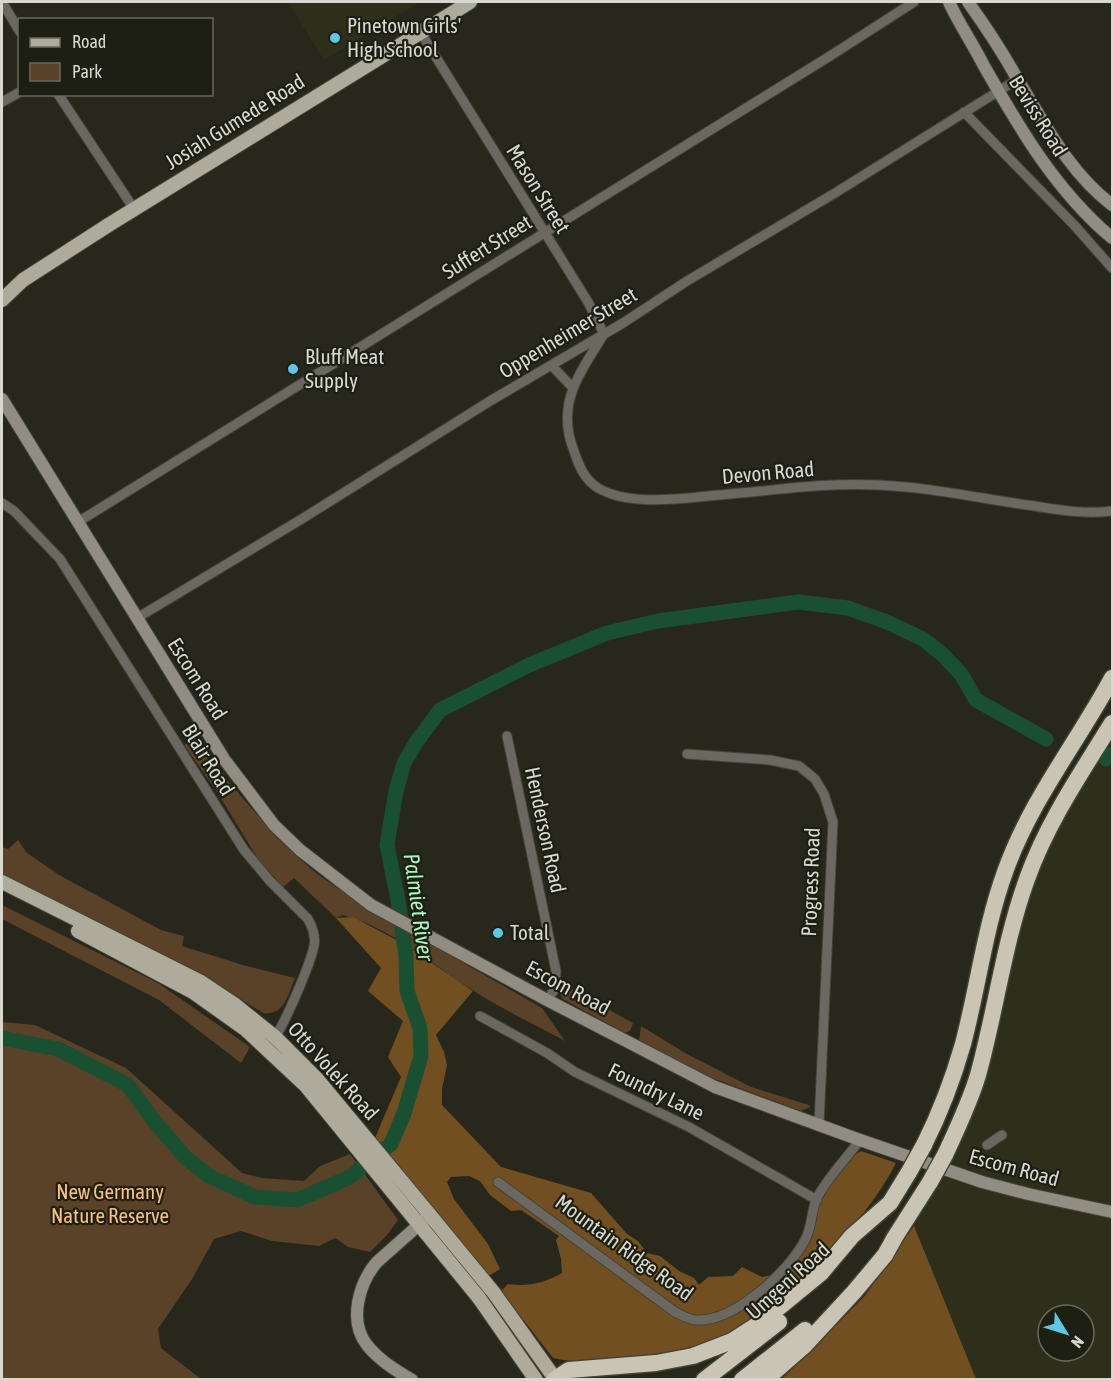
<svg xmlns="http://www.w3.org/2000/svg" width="1114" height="1381" viewBox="0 0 1114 1381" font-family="'Asap Condensed',sans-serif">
  <rect width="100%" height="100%" fill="#27281b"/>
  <path fill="#2d2f1b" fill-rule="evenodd" d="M 288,2 L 420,2 L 324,60 Z
    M 1112,724 L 1112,1379 L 767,1380 L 855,1292 L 964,1115 L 1027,880 ZM 1048,1315 L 1084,1315 L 1084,1351 L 1048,1351 Z"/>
  <path fill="#594227" d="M 199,736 L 228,781 L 278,839 L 317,874 L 364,906 L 542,1008 L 565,1041 C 534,1024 501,1009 471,989 C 430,963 391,928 343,915 L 336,918 L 294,878 L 283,887 L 258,859 L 216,790 L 184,745 Z
    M 18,840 L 26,852 L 59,875 L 161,930 L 184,936 L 182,946 L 243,965 L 295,978 C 288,994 285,1016 263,1013 L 210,980 L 177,962 L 5,875 L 2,873 L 2,847 L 8,849 Z
    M 2,905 L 158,983 L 250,1047 L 241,1063 L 159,1000 L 2,919 Z
    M 566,986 L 633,1023 L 630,1031 L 625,1033 L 563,999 L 560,994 L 561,988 Z
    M 2,1022 L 35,1025 L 126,1068 L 242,1173 L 262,1178 L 304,1181 L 320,1166 L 350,1154 L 398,1220 L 387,1235 L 370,1252 L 348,1247 L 335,1238 L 319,1246 L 272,1241 L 241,1231 L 214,1239 L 192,1279 L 158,1329 L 161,1348 L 201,1379 L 2,1379 Z
    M 641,1026 L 687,1054 L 751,1087 L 809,1105 L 810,1107 L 801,1111 L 707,1076 L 639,1041 Z"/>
  <path fill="#724f21" d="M 353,917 L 404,944 L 473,991 L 436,1035 L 444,1052 L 447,1065 L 442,1089 L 442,1105 L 501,1167 L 591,1193 L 627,1234 L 638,1241 L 647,1253 L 660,1256 L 679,1271 L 694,1278 L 699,1285 L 708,1277 L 733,1276 L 742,1267 L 762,1277 L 778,1274 L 805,1242 L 814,1209 L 841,1164 L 861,1151 L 896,1163 C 868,1217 823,1261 776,1300 C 761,1313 743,1328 724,1336 C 689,1351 650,1358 613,1360 C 593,1361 573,1363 553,1358 L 501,1291 L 508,1284 C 528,1287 544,1283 562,1273 L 561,1259 L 556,1240 L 559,1236 L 521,1210 L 511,1211 L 490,1195 L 480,1181 L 469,1176 L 451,1177 L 447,1182 L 454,1199 L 488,1244 L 500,1269 L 487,1277 L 375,1138 L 401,1077 L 388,1057 L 403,1021 L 368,991 L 381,968 L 336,918 Z
    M 914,1226 L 976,1379 L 781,1380 L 864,1297 Z"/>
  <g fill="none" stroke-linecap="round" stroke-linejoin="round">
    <path stroke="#1a5032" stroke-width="15" d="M 1106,759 L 1112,754
      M 2,1038 L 58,1049 L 128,1085 L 154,1121 L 186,1158 L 209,1176 L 255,1197 L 297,1200 L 350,1177 L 391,1144 L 404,1113 L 421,1056 L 420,1028 L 407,991 L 406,956 L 398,900 L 387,845 L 396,791 L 404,763 L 417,741 L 440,710 L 529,665 L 607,633 L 658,621 L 798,602 L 848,608 L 887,622 L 923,639 L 942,654 L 961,674 L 976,700 L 1046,739"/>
    <defs>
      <path id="street" d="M 2,2 L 20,32
        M 421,33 L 588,302 L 604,334 C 593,352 580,370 573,389 C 565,410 566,431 574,451 C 579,466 584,479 598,488 C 630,507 684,498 719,495 C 772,491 826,482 878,485 C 928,487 978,498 1027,505 C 1055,509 1084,515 1112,511
        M 58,94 L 134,209
        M 2,102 L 20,92
        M 964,112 L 1075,226 L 1112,268
        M 552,366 L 573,388
        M 2,503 L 14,511 L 60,559 L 244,850 L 270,881 L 308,919 C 313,928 316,936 314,946 C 310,965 286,1021 275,1037 C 272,1040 268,1044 265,1047
        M 78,522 L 830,56 L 914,2
        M 137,618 L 305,517 L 490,401 L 623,323 L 687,281 L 835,193 L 1018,79
        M 507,736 L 556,971 L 555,989 L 547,1000
        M 687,754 L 770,760 L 799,766 L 815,779 L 824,794 L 833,822 L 819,1124
        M 480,1016 L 547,1053 L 575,1072 L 689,1127 L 817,1200
        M 987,1145 L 1002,1135
        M 498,1182 L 675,1312 C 682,1315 689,1320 697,1320 C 734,1322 789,1271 805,1240 C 812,1227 811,1213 816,1200 C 825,1180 847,1158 860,1140"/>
      <path id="secondary" d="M 949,2 C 959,24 973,44 984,66 C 1020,129 1056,191 1112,238
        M 968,2 C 986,27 1003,53 1018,80 C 1046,126 1069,172 1112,205
        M 2,399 L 224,759 L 274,825 L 300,850 L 371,905 L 547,1000 L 715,1087 L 860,1140 L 982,1182 L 1028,1194 L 1112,1212
        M 412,1380 C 395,1370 379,1360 367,1345 C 348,1321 359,1283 377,1262 L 430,1215"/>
      <path id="primary" d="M 2,300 L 23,280 L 110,224 L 470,2
        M 2,882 L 201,982 L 234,1004 L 275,1037 L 317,1079 L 430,1215 L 494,1293 L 556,1380
        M 78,931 L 193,992 L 245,1029 L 306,1086 L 479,1298 L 536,1380"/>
      <path id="highway" d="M 924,1145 C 940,1113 953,1079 963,1044 C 978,987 985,927 1005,872 C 1030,801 1077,743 1112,678
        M 945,1155 C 957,1129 970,1102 978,1075 C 996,1010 1004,942 1027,879 C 1047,823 1081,773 1112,723
        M 554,1380 L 569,1370 L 656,1363 L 693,1356 L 732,1341 L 760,1323 L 821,1273 L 852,1236 L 890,1203 L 909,1172
        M 704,1380 L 779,1322
        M 742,1380 L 805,1330
        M 765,1380 L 804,1346 L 854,1292 L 885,1255 L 895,1237 L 930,1182"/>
    </defs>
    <use href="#street" stroke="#434438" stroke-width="11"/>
    <use href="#secondary" stroke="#434438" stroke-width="14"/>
    <use href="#primary" stroke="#434438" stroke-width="16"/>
    <use href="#highway" stroke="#434438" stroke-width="19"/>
    <use href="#street" stroke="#6b6862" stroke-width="9"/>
    <use href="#secondary" stroke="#918d82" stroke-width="12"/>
    <use href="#primary" stroke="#aeaa9c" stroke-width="14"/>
    <use href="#highway" stroke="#c9c4b3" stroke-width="16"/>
    <defs>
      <path id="highway-bridge" d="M 909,1172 L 924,1145
        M 930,1182 L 945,1155"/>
    </defs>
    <use href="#highway-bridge" stroke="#434438" stroke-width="19" stroke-linecap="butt"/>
    <use href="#highway-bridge" stroke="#c9c4b3" stroke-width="16"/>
  </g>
  <g fill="#5bc8e6" stroke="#1d1f12" stroke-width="2">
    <circle cx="335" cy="38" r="6"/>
    <circle cx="293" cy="369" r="6"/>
    <circle cx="498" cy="933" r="6"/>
  </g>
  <g text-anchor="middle" stroke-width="4.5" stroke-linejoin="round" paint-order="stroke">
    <g font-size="21" fill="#d7d8d0" stroke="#1d1f12" text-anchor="start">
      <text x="347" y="33">Pinetown Girls'<tspan x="347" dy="24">High School</tspan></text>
      <text x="305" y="364">Bluff Meat<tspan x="305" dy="24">Supply</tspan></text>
      <text x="510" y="940">Total</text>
    </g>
    <g font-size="21" fill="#d7d8d0" stroke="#1d1f12">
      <text transform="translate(1038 116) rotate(58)" y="7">Beviss Road</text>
      <text transform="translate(235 122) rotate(-32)" y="7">Josiah Gumede Road</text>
      <text transform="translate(538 189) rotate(58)" y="7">Mason Street</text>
      <text transform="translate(487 247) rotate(-32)" y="7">Suffert Street</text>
      <text transform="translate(568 333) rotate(-31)" y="7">Oppenheimer Street</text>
      <text transform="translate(768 473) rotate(-5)" y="7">Devon Road</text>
      <text transform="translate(197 679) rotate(58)" y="7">Escom Road</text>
      <text transform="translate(208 760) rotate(58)" y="7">Blair Road</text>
      <text transform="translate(545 830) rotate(78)" y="7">Henderson Road</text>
      <text transform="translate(811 882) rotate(-88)" y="7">Progress Road</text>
      <text transform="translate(568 988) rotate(28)" y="7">Escom Road</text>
      <text transform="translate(333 1071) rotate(48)" y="7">Otto Volek Road</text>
      <text transform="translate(656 1092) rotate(26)" y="7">Foundry Lane</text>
      <text transform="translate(1014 1168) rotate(15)" y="7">Escom Road</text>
      <text transform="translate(624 1248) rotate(36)" y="7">Mountain Ridge Road</text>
      <text transform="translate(788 1281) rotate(-42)" y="7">Umgeni Road</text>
    </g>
    <g font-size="21" fill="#f9c07c" stroke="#1d1f12">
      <text x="110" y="1199">New Germany<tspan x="110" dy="24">Nature Reserve</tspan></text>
    </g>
    <g font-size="22" font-style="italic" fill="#a7f8c3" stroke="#1d1f12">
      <text transform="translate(419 907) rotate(82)" y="8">Palmiet River</text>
    </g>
  </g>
  <rect width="1114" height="1381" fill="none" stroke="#d7d8d0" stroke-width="6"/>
  <rect x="18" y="18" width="195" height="78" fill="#1d1f12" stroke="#67695e" stroke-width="1.5"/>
  <rect x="30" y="38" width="30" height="9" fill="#aeaa9c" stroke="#67695e" stroke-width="1.5"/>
  <text x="72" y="48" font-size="18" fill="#d7d8d0">Road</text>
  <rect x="30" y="63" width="30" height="18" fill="#594227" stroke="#67695e" stroke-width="1.5"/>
  <text x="72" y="78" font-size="18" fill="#d7d8d0">Park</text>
  <g transform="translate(1066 1333) rotate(128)"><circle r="28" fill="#1d1f12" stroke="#67695e" stroke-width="1.5"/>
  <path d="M0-4.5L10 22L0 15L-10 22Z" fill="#5bc8e6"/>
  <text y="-9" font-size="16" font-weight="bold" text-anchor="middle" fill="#d7d8d0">N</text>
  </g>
</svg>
